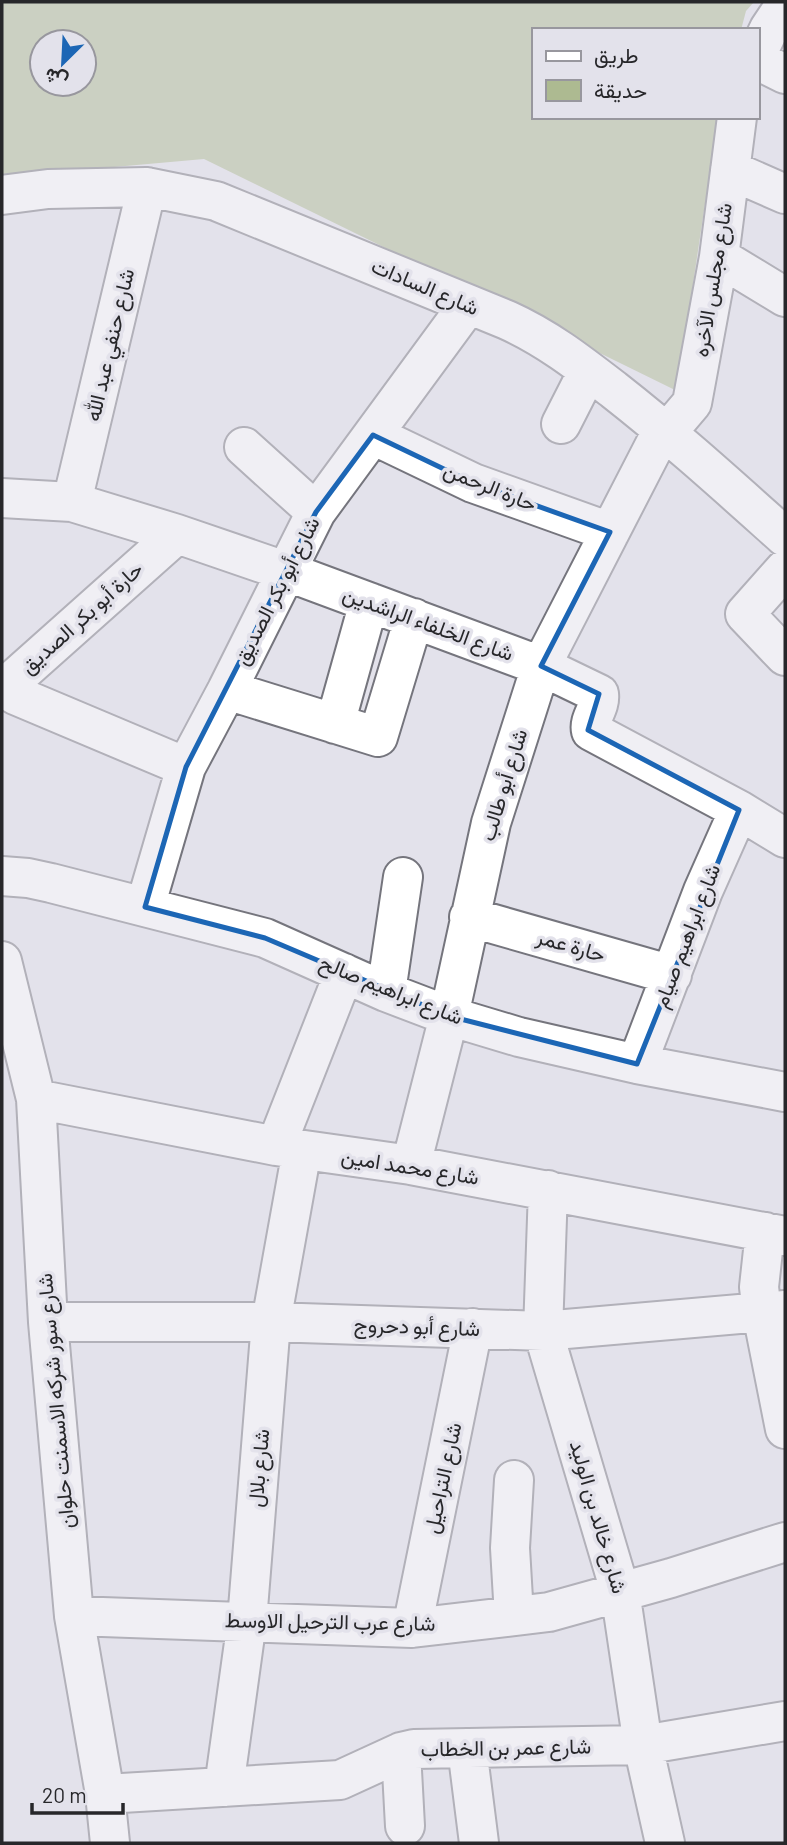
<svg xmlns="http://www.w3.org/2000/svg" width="787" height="1845" viewBox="0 0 787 1845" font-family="Barlow,Vazirmatn,sans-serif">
  <rect width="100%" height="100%" fill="#e3e2eb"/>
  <path fill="#adba91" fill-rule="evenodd" d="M 2,2 L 754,2 L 746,11 L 741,30 L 533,30 L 533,117 L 718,117 L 677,391 L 204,159 L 2,177 ZM 42,42 L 84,42 L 84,84 L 42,84 Z"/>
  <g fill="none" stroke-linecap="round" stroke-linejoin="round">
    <defs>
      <path id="minor" d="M 757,54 L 769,29 L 785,5
        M 757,60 L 785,74
        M 730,170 L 785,194
        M 2,195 L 48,189 L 147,187 L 216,201 L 507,320 C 547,338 579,363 614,390 C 674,437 729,487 785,537
        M 719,257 L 785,297
        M 561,424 L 588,371
        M 373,435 L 473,483 L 610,532
        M 244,447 L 316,512
        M 2,498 L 72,502 L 177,534 L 288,572 L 541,666 L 599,694 C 601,708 588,719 591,731 L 739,810 L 785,838
        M 72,502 L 147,187
        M 177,534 L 12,681 L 11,686 L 15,695 L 186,767
        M 785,569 L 745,614 L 785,656
        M 227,690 L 378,737 L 414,618
        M 335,724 L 369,602
        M 2,876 L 28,878 L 51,883 L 265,938 L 386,992 L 449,1016 L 519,1037 L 637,1064 L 785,1092
        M 145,907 L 186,767 L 227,690 L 316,512 L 468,305
        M 469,917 L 672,975
        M 2,961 L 36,1099 L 48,1322 L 74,1616 L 105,1794 L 110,1843
        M 386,992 L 403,877
        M 637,1064 L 703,891 L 739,810
        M 36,1099 L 276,1146 L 411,1165 L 785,1236
        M 276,1146 L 344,973
        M 411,1165 L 449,1016 L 491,823 L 541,666 L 663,429 L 675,423 L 692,403 L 719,257 L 737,117
        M 548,1190 L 543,1331 L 620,1591 L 643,1745 L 665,1843
        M 765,1232 L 759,1287 L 762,1313 L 785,1429
        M 48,1322 L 271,1322 L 543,1331 L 785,1310
        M 74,1616 L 412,1628 L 549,1612 L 671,1578 L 785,1542
        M 514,1616 L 510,1548 L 514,1480
        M 412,1628 L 473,1328
        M 467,1748 L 479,1843
        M 401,1752 L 405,1826
        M 224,1787 L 247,1621 L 271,1322 L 302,1150
        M 105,1794 L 340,1780 L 401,1752 L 414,1749 L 643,1745 L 785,1721"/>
    </defs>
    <use href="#minor" stroke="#75757d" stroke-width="42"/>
    <use href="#minor" stroke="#fff" stroke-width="38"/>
  </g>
  <path d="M0 0H787V1845H0ZM 373,435 L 473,483 L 610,532 L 541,666 L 599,694 L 588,730 L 739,810 L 637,1064 L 449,1016 L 265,938 L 145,907 L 186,767 L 316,512 Z" fill="#e3e2eb" fill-opacity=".55" fill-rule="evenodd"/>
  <path fill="none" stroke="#1c66b5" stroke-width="5" stroke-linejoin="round" d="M 373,435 L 473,483 L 610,532 L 541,666 L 599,694 L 588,730 L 739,810 L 637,1064 L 449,1016 L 265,938 L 145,907 L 186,767 L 316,512 Z"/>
  <g text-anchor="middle" stroke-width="7" stroke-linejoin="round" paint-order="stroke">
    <g font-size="21" fill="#27272a" stroke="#e3e2eb">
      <text transform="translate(713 280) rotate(-81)" y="7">شارع مجلس الآخره</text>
      <text transform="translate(425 287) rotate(23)" y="7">شارع السادات</text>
      <text transform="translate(110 345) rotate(-77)" y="7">شارع حنفي عبد الله</text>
      <text transform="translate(490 487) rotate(22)" y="7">حارة الرحمن</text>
      <text transform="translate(277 591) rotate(-63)" y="7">شارع أبو بكر الصديق</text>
      <text transform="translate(82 618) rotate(-42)" y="7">حارة أبو بكر الصديق</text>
      <text transform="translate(428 624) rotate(20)" y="7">شارع الخلفاء الراشدين</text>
      <text transform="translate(504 785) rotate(-73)" y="7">شارع أبو طالب</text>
      <text transform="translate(687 936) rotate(-69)" y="7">شارع ابراهيم صيام</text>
      <text transform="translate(571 946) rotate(16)" y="7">حارة عمر</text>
      <text transform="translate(391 990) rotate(22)" y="7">شارع ابراهيم صالح</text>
      <text transform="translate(410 1167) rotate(9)" y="7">شارع محمد امين</text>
      <text transform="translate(417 1327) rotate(2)" y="7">شارع أبو دحروج</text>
      <text transform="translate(56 1401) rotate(-95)" y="7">شارع سور شركه الاسمنت حلوان</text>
      <text transform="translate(259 1468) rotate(-85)" y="7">شارع بلال</text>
      <text transform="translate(443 1478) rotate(-78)" y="7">شارع التراحيل</text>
      <text transform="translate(598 1517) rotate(74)" y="7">شارع خالد بن الوليد</text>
      <text transform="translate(330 1622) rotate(1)" y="7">شارع عرب الترحيل الاوسط</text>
      <text transform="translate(506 1748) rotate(-1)" y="7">شارع عمر بن الخطاب</text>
    </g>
  </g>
  <rect width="787" height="1845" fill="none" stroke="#27272a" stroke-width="7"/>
  <rect x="532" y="28" width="228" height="91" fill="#e3e2eb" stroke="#98979e" stroke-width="2"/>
  <rect x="546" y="51" width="35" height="10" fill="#ffffff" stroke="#98979e" stroke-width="2"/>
  <text x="594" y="63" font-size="21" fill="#27272a">طريق</text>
  <rect x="546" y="80" width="35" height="21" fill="#adba91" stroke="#98979e" stroke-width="2"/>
  <text x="594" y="98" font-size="21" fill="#27272a">حديقة</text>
  <g transform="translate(63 63) rotate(204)"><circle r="33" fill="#e3e2eb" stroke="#98979e" stroke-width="2"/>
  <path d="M0-5L12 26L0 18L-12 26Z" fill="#1c66b5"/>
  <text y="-10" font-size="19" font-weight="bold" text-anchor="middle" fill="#27272a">ش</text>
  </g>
  <path d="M32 1803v10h91v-10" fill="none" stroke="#27272a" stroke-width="3.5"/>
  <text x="42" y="1803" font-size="21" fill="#27272a" stroke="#e3e2eb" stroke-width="5" paint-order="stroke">20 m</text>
</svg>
